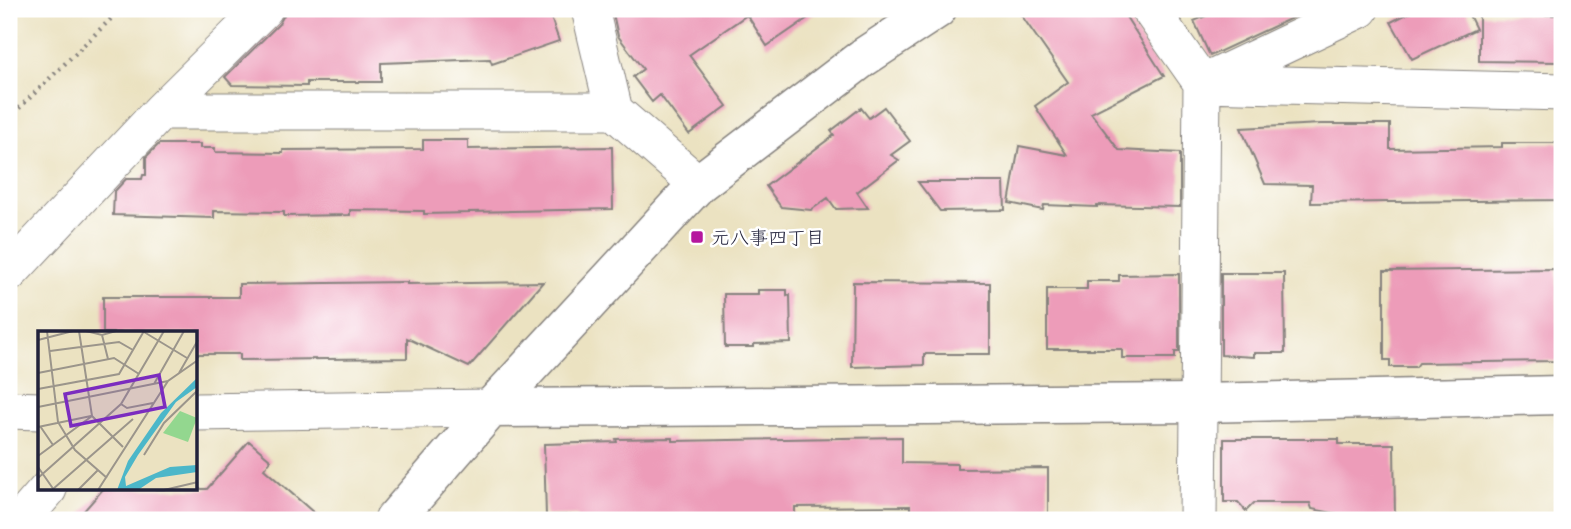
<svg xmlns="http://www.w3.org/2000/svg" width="1571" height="529" viewBox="0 0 1571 529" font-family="Kalam,'Klee One',sans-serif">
  <rect width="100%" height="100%" fill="#fff"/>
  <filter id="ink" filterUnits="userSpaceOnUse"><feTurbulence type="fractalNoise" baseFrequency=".0143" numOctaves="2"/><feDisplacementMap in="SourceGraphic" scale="14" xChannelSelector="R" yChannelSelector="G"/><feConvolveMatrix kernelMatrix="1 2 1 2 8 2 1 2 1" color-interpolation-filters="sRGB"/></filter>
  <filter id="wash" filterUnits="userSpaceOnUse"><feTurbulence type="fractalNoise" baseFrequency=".00686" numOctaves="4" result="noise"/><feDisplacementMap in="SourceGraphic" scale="28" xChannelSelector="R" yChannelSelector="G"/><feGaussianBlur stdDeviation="1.57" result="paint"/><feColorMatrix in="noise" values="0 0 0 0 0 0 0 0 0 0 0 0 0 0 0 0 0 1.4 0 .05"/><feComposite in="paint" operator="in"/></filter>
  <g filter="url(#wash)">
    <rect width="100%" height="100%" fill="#ebe2c1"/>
    <g id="blocks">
      <path fill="#ed9cb9" d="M 284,9 L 548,9 L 559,41 L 492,64 L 490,59 L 381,63 L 381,82 L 307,82 L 307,86 L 232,85 L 225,77 L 279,24 L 284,15 Z
        M 612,9 L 821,9 L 767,46 L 747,15 L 689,55 L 727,106 L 689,134 L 660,95 L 652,102 L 633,77 L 643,69 L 618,36 Z
        M 1017,9 L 1121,9 L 1164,76 L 1091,113 L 1119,150 L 1180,153 L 1180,207 L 1097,205 L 1097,207 L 1044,205 L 1043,210 L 1009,203 L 1019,146 L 1067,155 L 1035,106 L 1068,82 Z
        M 1222,9 L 1311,9 L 1210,56 L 1194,21 Z
        M 1417,9 L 1466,9 L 1476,29 L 1412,59 L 1391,22 Z
        M 1479,14 L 1562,15 L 1561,62 L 1479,61 Z
        M 884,107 L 910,141 L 891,155 L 899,160 L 857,192 L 868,208 L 836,209 L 828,198 L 811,210 L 781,207 L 766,186 L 834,135 L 831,131 L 861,108 L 869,118 Z
        M 1321,124 L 1390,124 L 1390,149 L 1502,147 L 1502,143 L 1562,143 L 1562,200 L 1311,203 L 1312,185 L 1265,184 L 1241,128 Z
        M 423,140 L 468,140 L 468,149 L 612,147 L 613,209 L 469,212 L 469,213 L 424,214 L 424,211 L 350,210 L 350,215 L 284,216 L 284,212 L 214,211 L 214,218 L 113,215 L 114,192 L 126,179 L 142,179 L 143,175 L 146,175 L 146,157 L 159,144 L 200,144 L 200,148 L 215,148 L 215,152 L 283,153 L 283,150 L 423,149 Z
        M 918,182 L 1004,182 L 1005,210 L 940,211 Z
        M 1557,269 L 1559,361 L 1419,363 L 1416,367 L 1390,367 L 1390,360 L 1384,360 L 1384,271 Z
        M 1221,273 L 1284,273 L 1285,353 L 1254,353 L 1254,357 L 1221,355 Z
        M 1179,274 L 1179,352 L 1175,352 L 1175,358 L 1122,358 L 1122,349 L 1047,349 L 1047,289 L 1087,289 L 1087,281 L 1119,281 L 1119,275 Z
        M 407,282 L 407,284 L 543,282 L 469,367 L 407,338 L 407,358 L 240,360 L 240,354 L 196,354 L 196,333 L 103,333 L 103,297 L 239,297 L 239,284 Z
        M 853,282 L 990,283 L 990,354 L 924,354 L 924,365 L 852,367 Z
        M 758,290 L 787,290 L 787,296 L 790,295 L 791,343 L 754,344 L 754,347 L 725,347 L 724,294 L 758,294 Z
        M 902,437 L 902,463 L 957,464 L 957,469 L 1048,468 L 1048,520 L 910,520 L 910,506 L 795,507 L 795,520 L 577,520 L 577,515 L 546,516 L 544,444 L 617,442 L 616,439 L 673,438 L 673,441 Z
        M 1224,439 L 1339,439 L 1339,444 L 1394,444 L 1395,520 L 1348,520 L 1348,516 L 1312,509 L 1310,503 L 1254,503 L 1246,511 L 1238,502 L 1224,502 Z
        M 249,441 L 271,460 L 264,469 L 322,520 L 76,520 L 103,489 L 207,489 Z"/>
    </g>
  </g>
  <g filter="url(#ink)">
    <use href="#blocks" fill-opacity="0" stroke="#86827e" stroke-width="2"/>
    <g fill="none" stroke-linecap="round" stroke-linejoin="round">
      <defs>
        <path id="minor" d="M 590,9 L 614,111
          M 1150,9 L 1202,83 L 1198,520
          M 1210,80 L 1360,9
          M 1202,83 L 1562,92
          M 161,111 L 614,111 L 698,184
          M 9,273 L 161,111 L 264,9
          M 9,410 L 40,411
          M 196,412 L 491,408
          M 21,520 L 48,489"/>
        <path id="tertiary" d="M 491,408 L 1199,403 L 1562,395
          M 394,520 L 491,408 L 698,184 L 864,57 L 937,9"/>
      </defs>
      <use href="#minor" stroke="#86827e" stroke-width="39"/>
      <use href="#tertiary" stroke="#86827e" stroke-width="41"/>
      <path stroke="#86827e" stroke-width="4.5" stroke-dasharray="2 5" stroke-linecap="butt" d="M 9,118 L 121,9"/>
      <use href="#minor" stroke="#fff" stroke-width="37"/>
      <use href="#tertiary" stroke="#fff" stroke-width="38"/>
    </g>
  </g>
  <rect fill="#b5179e" stroke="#fff" stroke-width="2.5" x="690" y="230" width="14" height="14" rx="3.5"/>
  <g text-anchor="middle" stroke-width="5" stroke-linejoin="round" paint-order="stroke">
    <g font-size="19" fill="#22223b" stroke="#fff" text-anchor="start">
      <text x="711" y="244">元八事四丁目</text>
    </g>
  </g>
  <g transform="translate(38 331)">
    <rect width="159" height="159" fill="#ebe2c1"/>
    <path d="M 142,80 L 159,87 L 150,111 L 125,102 Z" fill="#93d78f"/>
    <path d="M 159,47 L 159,56 L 138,71 L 100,124 L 87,146 L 88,155 L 132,136 L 159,134 L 159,141 L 118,147 L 100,159 L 79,159 L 90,130 L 123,82 Z" fill="#4cb7c9"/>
    <path fill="none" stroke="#9b958b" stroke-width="2" d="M 9,0 L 20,91 L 37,119 L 69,147M 41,0 L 54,85 L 85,116M 48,0 L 64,4 L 78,0M 106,1 L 149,27M 64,4 L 70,28M 0,9 L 35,0M 12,20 L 81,11 L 95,19M 0,42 L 76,27 L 101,43M 141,42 L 160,9M 116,53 L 146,0M 0,58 L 81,43 L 106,0M 83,73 L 89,77 L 115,72M 0,76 L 130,50M 2,95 L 15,114M 0,96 L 53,85M 106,124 L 126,92 L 160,59M 0,125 L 54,85M 0,136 L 16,159M 0,147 L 83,73 L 126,0M 15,158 L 95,88M 40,159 L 60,139M 60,159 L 130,50 L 160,29M 126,159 L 160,151"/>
    <path fill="#7b2cbf" fill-opacity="0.15" stroke="#7b2cbf" stroke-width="3.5" d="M 121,44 L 127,76 L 33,95 L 27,63 Z"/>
    <rect width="159" height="159" fill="none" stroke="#22223b" stroke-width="3.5"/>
  </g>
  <rect width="1571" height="529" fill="none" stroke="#fff" stroke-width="35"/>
</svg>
